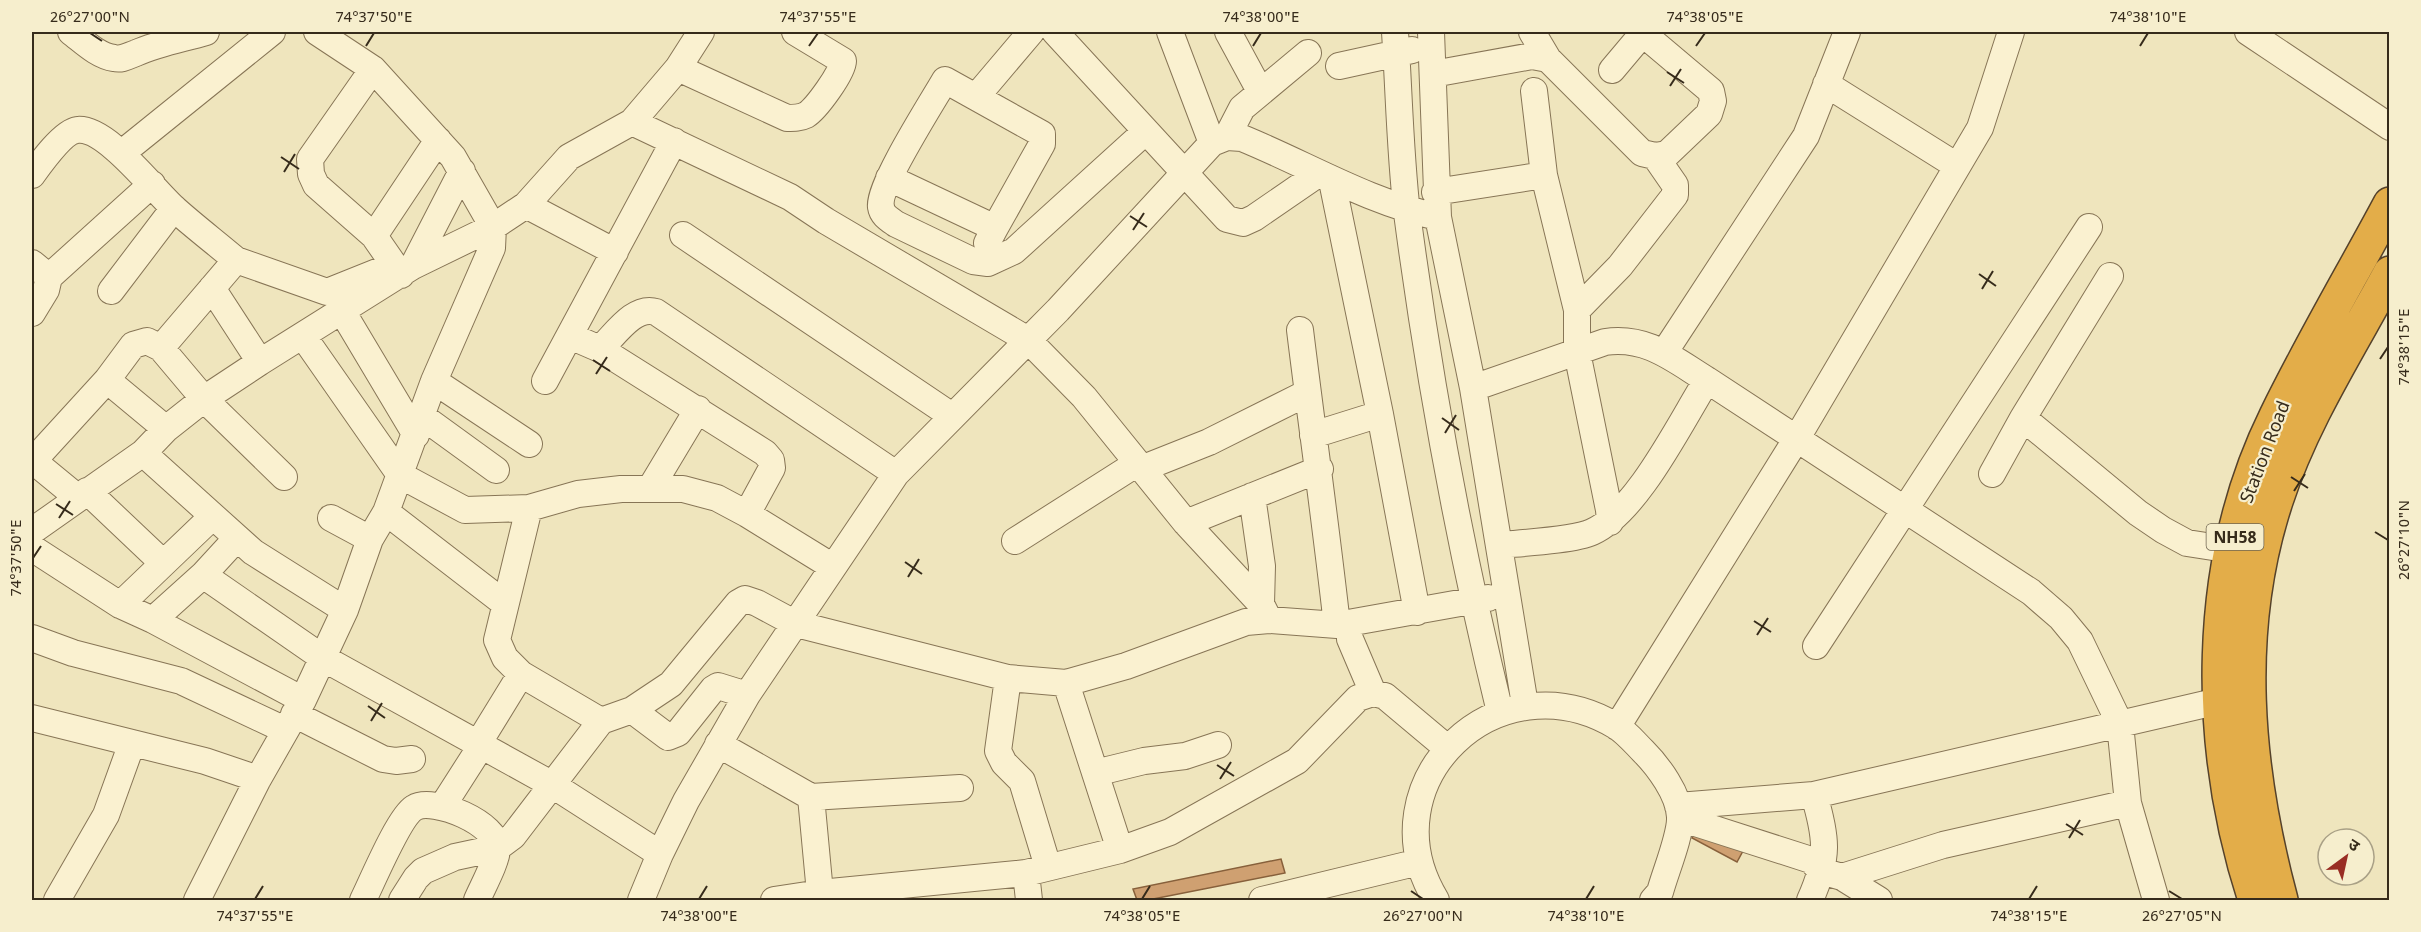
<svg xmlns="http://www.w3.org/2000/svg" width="2421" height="932" viewBox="0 0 2421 932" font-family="Georgia,'Noto Sans Devanagari',serif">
  <rect width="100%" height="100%" fill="#efe5bd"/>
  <path fill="#cfa071" stroke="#87603b" stroke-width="1.5" d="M 1705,814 L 1750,838 L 1737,862 L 1692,838 Z
    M 1281,859 L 1285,873 L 1148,900 L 1137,900 L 1133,889 Z"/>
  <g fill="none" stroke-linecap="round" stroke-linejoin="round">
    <defs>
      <path id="minor" d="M 71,32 C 83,41 98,56 114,58 C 122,60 128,56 136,53 C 159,43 182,39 206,32
        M 1055,32 L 1227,219 L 1243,223 L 1254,218 L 1318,174
        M 1170,32 L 1212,143
        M 1228,32 L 1260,91
        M 1395,32 C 1399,92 1400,153 1407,213 C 1429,380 1460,548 1500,712
        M 1431,32 L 1438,217 L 1473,388 L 1525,705
        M 1532,32 L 1548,59
        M 2248,32 L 2390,127
        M 1339,66 L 1412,50
        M 678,68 L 787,118 C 794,118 800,118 806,115 C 816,109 843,72 843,61 L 795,32
        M 373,69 L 310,159 L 311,174 L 316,185 L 374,236 L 401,275
        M 1612,70 L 1644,32
        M 1433,74 L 1532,56 L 1548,59 L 1642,153 L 1655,156 L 1667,154 L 1709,114 L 1713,101 L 1711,91 L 1641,32
        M 1826,84 L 1957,166
        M 1534,91 L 1544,175
        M 976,97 L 1031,32
        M 632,122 L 790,197 L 826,221 L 1028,340 L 1084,397 L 1186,523 L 1261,604 L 1269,620
        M 1227,137 L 1242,108 L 1308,53
        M 122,153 L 272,32
        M 32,175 C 40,164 63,132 77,130 C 106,126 155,192 176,210 C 195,227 216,243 236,260
        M 889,178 L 995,228 L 987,243
        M 1332,181 L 1380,414 L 1417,612
        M 1435,192 L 1544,175 L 1577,310 L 1577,352 L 1609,510 L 1610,522
        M 526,205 L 615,252
        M 995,228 L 1042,144 L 1042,134 L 945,80 C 933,101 877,188 881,207 C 882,215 889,219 896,224 L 973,261 L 988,263 L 1014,251 L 1146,131
        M 683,235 L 952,416
        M 374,236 L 438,140
        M 32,263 L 49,277 L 46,290 L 32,313
        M 413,266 L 462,171
        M 49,277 L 152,184
        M 212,288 L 260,362
        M 111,291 L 174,208
        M 1577,310 L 1620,266 L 1675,195 L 1675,185 L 1655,156
        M 342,311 L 416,435
        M 1300,330 C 1312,428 1326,526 1337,625
        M 303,336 L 400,475 L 465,510 L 529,508 L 578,494 L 621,489 L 683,489 L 717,498 L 747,514 L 833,567
        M 570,336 L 600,349 L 765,453 L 771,460 L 772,468 L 747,514
        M 600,349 C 615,335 634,305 656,312 L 896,474
        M 1664,353 L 1806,136 L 1847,32
        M 107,380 L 166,429
        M 434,381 L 529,444
        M 545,381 L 674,141
        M 1473,388 L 1605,342 C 1647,336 1673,359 1707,380 L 2031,592 L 2061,618 L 2080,641 L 2120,724 L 2128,803 L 2156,900
        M 423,417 L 496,470
        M 2023,418 L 2138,513 L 2163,530 L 2187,543 L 2232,550
        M 1313,435 L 1380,414
        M 143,453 L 253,552 L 345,610
        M 32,460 L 77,497
        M 33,461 L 107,380 L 133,345 L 147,341 L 161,348
        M 1141,469 L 1209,442 L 1307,393
        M 1992,474 L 2023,418 L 2110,276
        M 284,477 L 204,399 L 161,348 L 236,260 L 327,292 L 392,266
        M 650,489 L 698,409
        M 87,491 L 163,563
        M 1252,496 L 1262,566 L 1261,604
        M 529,508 L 497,640 L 505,658 L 521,674 L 601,721
        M 386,512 L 504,603
        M 331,518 L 370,539
        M 1186,523 L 1320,469
        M 32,531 L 143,453 L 166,429 L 204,399 L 260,362 L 413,266 L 493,227 L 526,205 L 569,157 L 632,122 L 678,68 L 701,32
        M 1015,541 L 1136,464
        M 1501,545 C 1522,543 1575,540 1592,532 C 1637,512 1680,423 1707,380
        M 32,548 L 120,605 L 153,620 L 303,700
        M 203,575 L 323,658 L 551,784 L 660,854
        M 120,605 L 213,516
        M 153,620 L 203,575 L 237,538
        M 32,638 L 73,653 L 181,681 L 285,730
        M 1350,639 L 1373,693
        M 1816,646 L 2089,227
        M 1008,678 L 998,751 L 1004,763 L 1022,781 L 1048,867
        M 1066,683 L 1126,666 L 1246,622 L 1269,620 L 1337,625 L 1488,598
        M 632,710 L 668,737 L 678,733 L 713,689 L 718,686 L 747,695
        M 294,714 L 383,759 L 396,761 L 412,759
        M 32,718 L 205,761 L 258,779
        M 1617,727 L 1797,438 L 1980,128 L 2011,32
        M 478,744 L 521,674
        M 718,744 L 811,797 L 960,788
        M 1095,773 L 1144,761 L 1185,756 L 1218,745
        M 811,797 L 820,893 L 1026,873 L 1120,850 L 1170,832 L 1297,761 L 1358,698 L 1373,693 L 1385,696 L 1447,748
        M 1678,806 L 1814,795 L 2206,704
        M 442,807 L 481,746
        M 1680,818 L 1811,860 L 1821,871 L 1842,877 L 1879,900
        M 1026,873 L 1029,900
        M 1842,877 L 1943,845 L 2128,803
        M 57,900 L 106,815 L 132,743
        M 197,900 L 258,779 L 303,700 L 345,610 L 370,539 L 386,512 L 434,381 L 492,248 L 493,227 L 453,157 L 373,69 L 317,32
        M 363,900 C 372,882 399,817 414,808 C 433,796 499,824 497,849 C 497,861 482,888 477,900
        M 402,900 L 416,878 L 423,871 L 455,857 L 497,848 L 513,836 L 601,721 L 632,710 L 671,684 L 738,603 L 745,599 L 757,603 L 796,624 L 1008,678 L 1066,683 L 1120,850
        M 641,900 L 660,854 L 686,801 L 747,695 L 896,474 L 1058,310 L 1212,143 L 1227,137 L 1242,138 C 1308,165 1368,202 1438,217
        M 774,900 L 820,893 L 820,900
        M 1262,900 L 1419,862
        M 1436,900 C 1364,782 1498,655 1616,726 C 1626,732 1635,743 1643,751 C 1658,766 1679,794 1680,817 C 1681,835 1665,873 1660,892 L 1653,900
        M 1810,900 C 1829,858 1827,838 1814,795"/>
      <path id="highway" d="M 2255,900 C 2205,746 2203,564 2276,416 C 2311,344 2352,275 2390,204
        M 2281,900 C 2246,769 2233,632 2276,501 C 2302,421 2350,347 2390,273"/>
    </defs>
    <use href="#minor" stroke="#877556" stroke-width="28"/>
    <use href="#highway" stroke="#55422b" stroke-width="36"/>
    <use href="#minor" stroke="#faf1d0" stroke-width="26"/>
    <use href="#highway" stroke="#e3ad49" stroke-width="33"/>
  </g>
  <path fill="none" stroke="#362b1b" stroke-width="2" d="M 90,33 L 102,41M 366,46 L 374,33M 809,46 L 818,33M 1253,46 L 1261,33M 1696,46 L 1705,33M 2140,46 L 2148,33M 1667,72 L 1684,83M 1670,86 L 1681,69M 281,157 L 299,169M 284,172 L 295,154M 1130,216 L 1147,227M 1133,230 L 1144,213M 1979,274 L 1996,286M 1982,289 L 1993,271M 2380,359 L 2388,347M 593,360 L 610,371M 596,374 L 607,357M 1442,418 L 1459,430M 1445,433 L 1456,415M 2291,477 L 2308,488M 2294,491 L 2305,474M 56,504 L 73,515M 59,518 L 70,501M 2375,532 L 2388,540M 33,558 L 41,546M 905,562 L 922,574M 908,577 L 919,559M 1754,621 L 1771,632M 1757,635 L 1768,618M 368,706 L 385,718M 371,721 L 382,703M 1217,765 L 1234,776M 1220,779 L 1231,762M 2066,824 L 2083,835M 2069,838 L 2080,820M 1411,891 L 1423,899M 2169,891 L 2182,899M 255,899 L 263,886M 699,899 L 707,886M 1142,899 L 1150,886M 1586,899 L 1594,886M 2029,899 L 2037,886"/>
  <g text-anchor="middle" stroke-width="4.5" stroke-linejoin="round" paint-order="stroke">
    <rect fill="#f6eecd" stroke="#706650" stroke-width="1.5" x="2206.5" y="524" width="57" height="26" rx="4.5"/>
    <g font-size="16" font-weight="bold" fill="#362b1b">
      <text x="2235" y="543">NH58</text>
    </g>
    <g font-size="18" fill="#362b1b" stroke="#f6eecd">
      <text transform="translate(2265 452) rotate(-69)" y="6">Station Road</text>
    </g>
  </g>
  <rect width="2421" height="932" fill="none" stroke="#f6eecd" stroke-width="66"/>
  <g transform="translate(2346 857) rotate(33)"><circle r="28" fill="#f6eecd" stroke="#a9a086" stroke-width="1.5"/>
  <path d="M0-4.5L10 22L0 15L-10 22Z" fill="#992d24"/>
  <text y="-9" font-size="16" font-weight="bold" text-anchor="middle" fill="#362b1b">उ</text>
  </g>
  <rect x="33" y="33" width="2355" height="866" fill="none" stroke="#362b1b" stroke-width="2"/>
  <g font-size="15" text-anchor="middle" fill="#362b1b">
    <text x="90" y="22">26°27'00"N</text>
    <text x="374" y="22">74°37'50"E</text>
    <text x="818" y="22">74°37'55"E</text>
    <text x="1261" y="22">74°38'00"E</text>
    <text x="1705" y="22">74°38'05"E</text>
    <text x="2148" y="22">74°38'10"E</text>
    <text transform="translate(2404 347) rotate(-90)" y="5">74°38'15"E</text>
    <text transform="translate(2404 540) rotate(-90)" y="5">26°27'10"N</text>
    <text transform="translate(16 558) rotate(-90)" y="5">74°37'50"E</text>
    <text x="255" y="921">74°37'55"E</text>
    <text x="699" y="921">74°38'00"E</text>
    <text x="1142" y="921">74°38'05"E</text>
    <text x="1423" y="921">26°27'00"N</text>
    <text x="1586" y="921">74°38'10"E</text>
    <text x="2029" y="921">74°38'15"E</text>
    <text x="2182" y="921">26°27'05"N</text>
  </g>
</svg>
